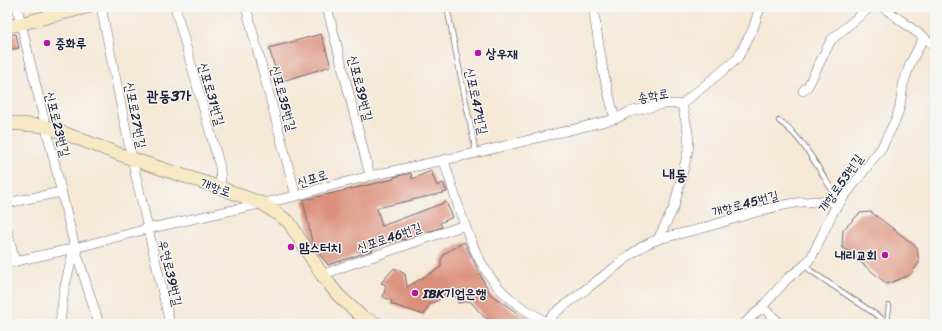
<svg xmlns="http://www.w3.org/2000/svg" width="942" height="331" viewBox="0 0 942 331" font-family="Sriracha,'Poor Story',sans-serif">
  <rect width="100%" height="100%" fill="#f6f6f2"/>
  <filter id="ink" filterUnits="userSpaceOnUse"><feTurbulence type="fractalNoise" baseFrequency=".025" numOctaves="2"/><feDisplacementMap in="SourceGraphic" scale="8" xChannelSelector="R" yChannelSelector="G"/><feConvolveMatrix kernelMatrix="1 2 1 2 8 2 1 2 1" color-interpolation-filters="sRGB"/></filter>
  <filter id="wash" filterUnits="userSpaceOnUse"><feTurbulence type="fractalNoise" baseFrequency=".012" numOctaves="4" result="noise"/><feDisplacementMap in="SourceGraphic" scale="16" xChannelSelector="R" yChannelSelector="G"/><feGaussianBlur stdDeviation="0.9" result="paint"/><feColorMatrix in="noise" values="0 0 0 0 0 0 0 0 0 0 0 0 0 0 0 0 0 1.4 0 .05"/><feComposite in="paint" operator="in"/></filter>
  <g filter="url(#wash)">
    <rect width="100%" height="100%" fill="#f5e8d7"/>
    <g id="blocks">
      <path fill="#dc907b" d="M 16,34 L 19,48 L 7,50 L 7,36 Z
        M 321,34 L 331,66 L 279,82 L 269,48 Z
        M 431,171 L 437,186 L 443,183 L 447,192 L 377,208 L 382,226 L 446,202 L 453,217 L 440,223 L 442,227 L 403,240 L 402,239 L 372,248 L 373,250 L 328,265 L 313,246 L 303,200 L 394,179 L 394,177 L 411,173 L 412,179 Z
        M 871,212 L 917,247 L 919,263 L 910,275 L 887,284 L 842,247 L 843,230 L 860,213 Z
        M 464,242 L 490,294 L 533,324 L 498,324 L 484,317 L 470,301 L 458,303 L 452,292 L 429,305 L 424,315 L 391,304 L 392,301 L 383,297 L 386,285 L 381,283 L 394,268 L 405,274 L 407,287 L 441,267 L 441,260 L 445,253 Z"/>
    </g>
  </g>
  <g filter="url(#ink)">
    <use href="#blocks" fill-opacity="0" stroke="#6c6772" stroke-width="1"/>
    <g fill="none" stroke-linecap="round" stroke-linejoin="round">
      <defs>
        <path id="lane" d="M 447,7 L 476,153
          M 779,121 C 806,139 822,177 840,202
          M 805,265 L 811,271 L 887,322
          M 887,324 L 889,306"/>
        <path id="street" d="M 17,7 L 75,248 L 99,324
          M 101,7 L 132,159 L 170,324
          M 175,7 L 220,167 L 221,188
          M 246,7 L 296,196
          M 327,7 L 370,176
          M 593,7 L 603,71 L 615,119
          M 883,7 L 935,46
          M 803,91 L 808,86 L 831,40 L 870,7
          M 444,161 C 457,200 471,259 500,289 C 514,304 532,314 550,324
          M 7,203 L 61,192
          M 7,229 L 15,262
          M 658,239 L 674,207 L 689,147 L 688,132 L 682,104
          M 7,263 L 75,248 L 147,229 L 296,196 L 322,188 L 370,176 L 476,153 L 615,119 L 629,112 L 663,104 L 682,104 L 737,59 L 753,29 L 760,7
          M 322,275 L 348,265 L 465,225
          M 762,307 L 781,324
          M 546,322 L 556,312 C 576,297 595,282 614,268 C 625,259 636,249 649,243 C 664,236 682,234 699,229 C 744,217 793,195 840,203
          M 60,324 L 64,290 L 74,249
          M 744,324 L 762,307 L 788,278 L 805,265 L 812,256 L 834,210 L 882,147 L 896,119 L 900,106 L 903,85 L 910,64 L 924,37"/>
        <path id="secondary" d="M 7,27 L 87,7
          M 7,123 L 45,126 L 132,159 L 221,188 L 263,204 L 289,222 L 322,275 L 339,296 L 362,317 L 377,324"/>
      </defs>
      <use href="#lane" stroke="#6c6772" stroke-width="6"/>
      <use href="#street" stroke="#6c6772" stroke-width="10"/>
      <use href="#secondary" stroke="#6c6772" stroke-width="14"/>
      <use href="#lane" stroke="#fff" stroke-width="4.5"/>
      <use href="#street" stroke="#fff" stroke-width="9"/>
      <use href="#secondary" stroke="#f6e9c3" stroke-width="13"/>
    </g>
  </g>
  <g fill="#b5179e" stroke="#f6f6f2" stroke-width="1.5">
    <circle cx="47" cy="43" r="4"/>
    <circle cx="478" cy="53" r="4"/>
    <circle cx="291" cy="247" r="4"/>
    <circle cx="885" cy="255" r="4"/>
    <circle cx="415" cy="293" r="4"/>
  </g>
  <g text-anchor="middle" stroke-width="3" stroke-linejoin="round" paint-order="stroke">
    <g font-size="13" font-weight="bold" fill="#22223b" stroke="#f6f6f2" text-anchor="start">
      <text x="55" y="48">중화루</text>
      <text x="486" y="58">상우재</text>
      <text x="299" y="252">맘스터치</text>
      <text x="877" y="260" text-anchor="end">내리교회</text>
      <text x="423" y="298">IBK기업은행</text>
    </g>
    <g font-size="13" fill="#22223b" stroke="#f6f6f2">
      <text transform="translate(361 88) rotate(76)" y="5">신포로39번길</text>
      <text transform="translate(212 94) rotate(74)" y="5">신포로31번길</text>
      <text transform="translate(653 95) rotate(-9)" y="5">송학로</text>
      <text transform="translate(284 98) rotate(75)" y="5">신포로35번길</text>
      <text transform="translate(477 101) rotate(78)" y="5">신포로47번길</text>
      <text transform="translate(136 115) rotate(79)" y="5">신포로27번길</text>
      <text transform="translate(58 124) rotate(76)" y="5">신포로23번길</text>
      <text transform="translate(312 178) rotate(-17)" y="5">신포로</text>
      <text transform="translate(840 183) rotate(-55)" y="5">개항로53번길</text>
      <text transform="translate(216 187) rotate(19)" y="5">개항로</text>
      <text transform="translate(745 203) rotate(-15)" y="5">개항로45번길</text>
      <text transform="translate(389 237) rotate(-19)" y="5">신포로46번길</text>
      <text transform="translate(171 273) rotate(77)" y="5">우현로39번길</text>
    </g>
    <g font-size="15" font-weight="bold" fill="#22223b" stroke="#f6f6f2">
      <text x="169" y="101">관동3가</text>
      <text x="675" y="180">내동</text>
    </g>
  </g>
  <rect width="942" height="331" fill="none" stroke="#f6f6f2" stroke-width="24"/>
</svg>
